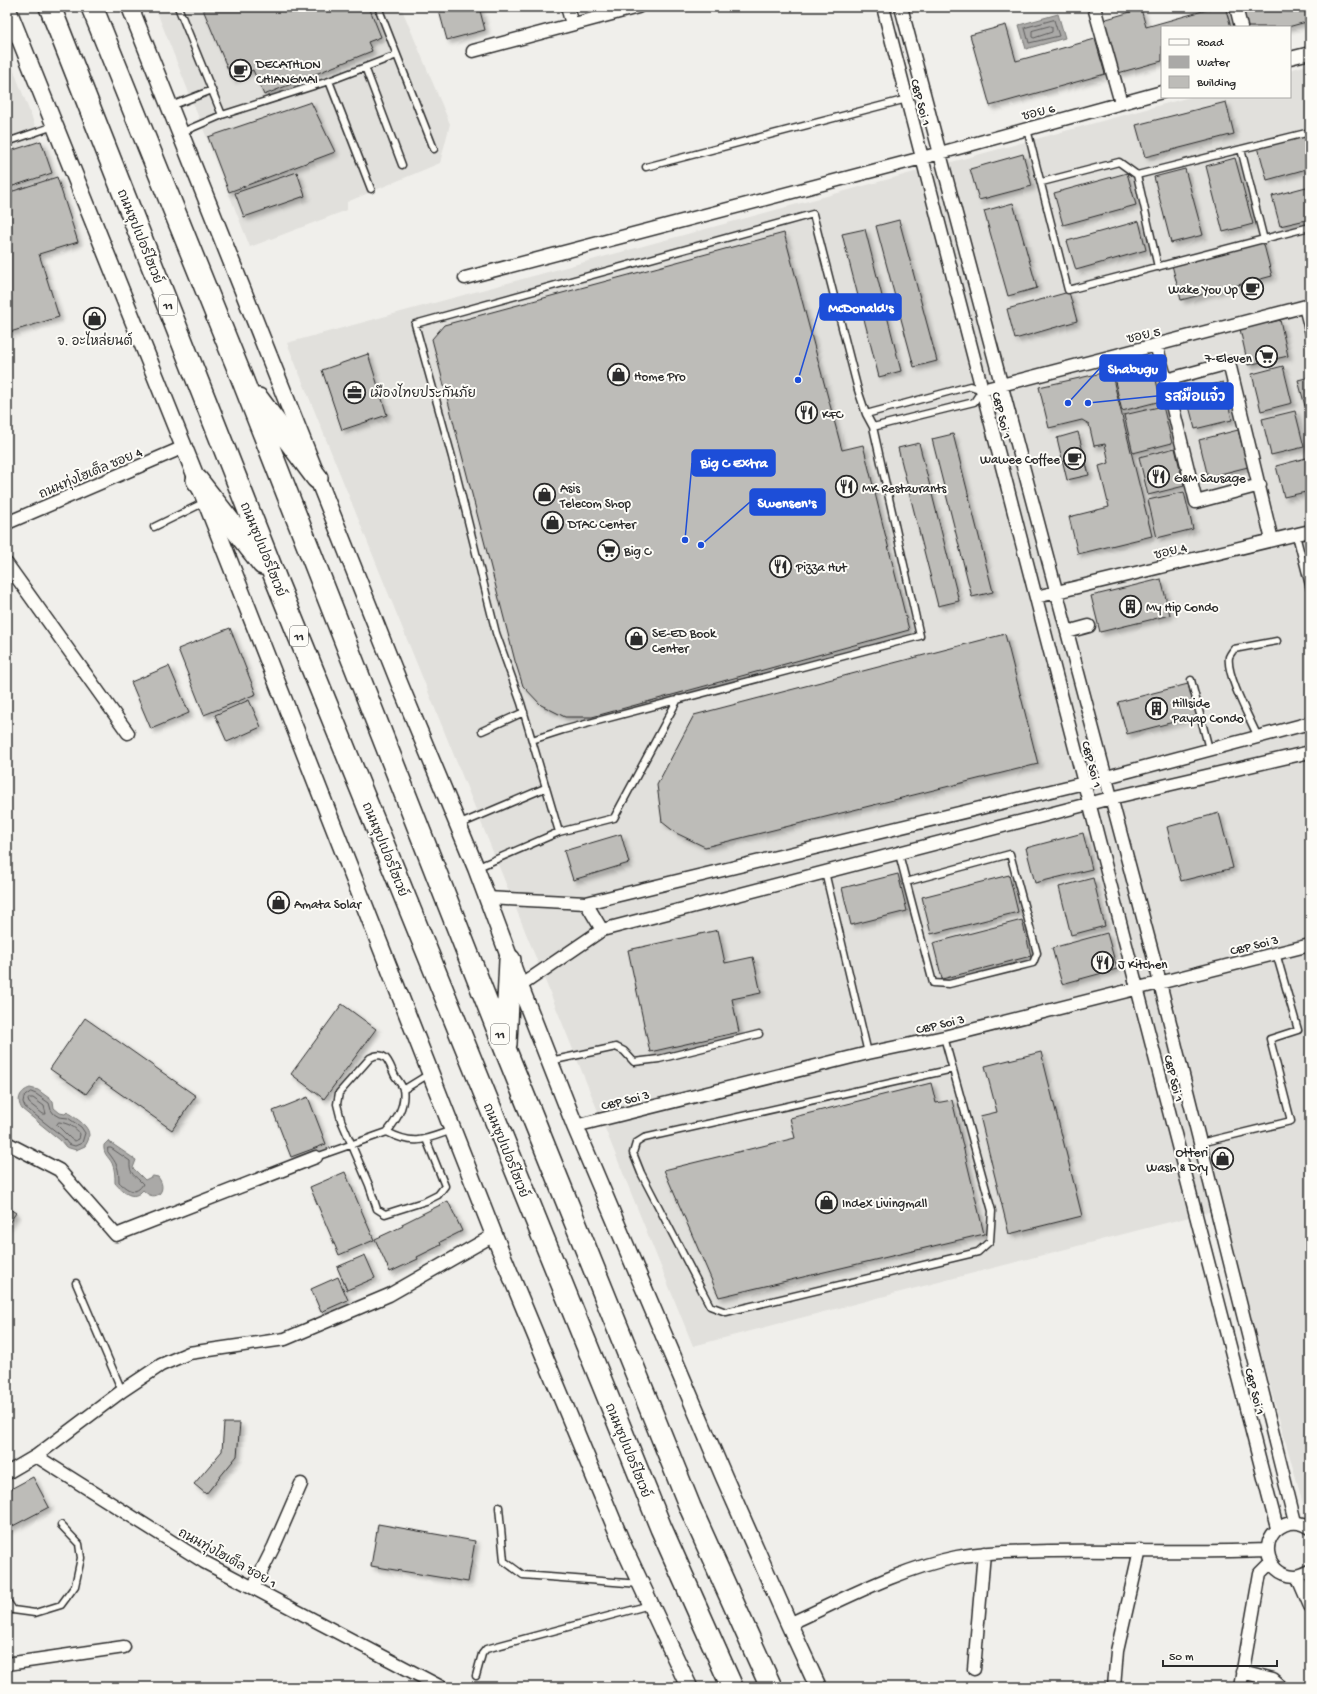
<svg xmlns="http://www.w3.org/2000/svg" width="1317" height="1694" viewBox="0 0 1317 1694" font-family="'Gochi Hand','Playpen Sans Thai',sans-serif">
  <defs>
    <filter id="shadow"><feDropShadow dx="3.5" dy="3.5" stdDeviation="2" flood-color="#0004"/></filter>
  </defs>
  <rect width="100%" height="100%" fill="#f0efeb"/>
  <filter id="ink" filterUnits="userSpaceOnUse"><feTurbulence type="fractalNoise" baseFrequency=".025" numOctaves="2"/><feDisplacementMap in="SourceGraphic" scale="8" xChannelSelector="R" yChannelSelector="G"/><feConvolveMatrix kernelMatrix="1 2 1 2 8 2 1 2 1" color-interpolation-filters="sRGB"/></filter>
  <g filter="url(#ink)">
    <path fill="#e1e0dc" d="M 155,7 L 401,7 L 450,124 L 440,163 L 347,202 L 347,210 L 250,247 Z
      M 7,53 L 41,141 L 7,152 Z
      M 1310,64 L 1310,1515 L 1303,1504 L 1220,1209 L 693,1346 L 287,343 L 1190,97 L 1290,97 L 1290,70 Z"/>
    <path fill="#aaa9a7" stroke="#777775" d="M 1058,14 L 1065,38 L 1026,49 L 1019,25 Z
      M 30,1088 L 38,1090 L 53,1101 L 54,1108 L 60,1113 L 65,1114 L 67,1112 C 79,1121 97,1129 85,1146 L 76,1150 L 66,1147 L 60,1140 L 22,1109 C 16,1100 20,1091 30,1088 Z
      M 108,1141 L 136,1160 L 133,1168 L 145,1180 L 153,1176 L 158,1177 C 162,1182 164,1189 159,1194 C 153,1198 148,1195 143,1190 C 133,1202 123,1192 115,1183 C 115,1176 115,1170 112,1163 C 108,1156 103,1154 104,1145 Z"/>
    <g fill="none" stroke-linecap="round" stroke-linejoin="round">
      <path stroke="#5e5d5d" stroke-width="1" d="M 1054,20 L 1059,36 L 1029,43 L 1025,28 Z
        M 1050,26 L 1052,27 L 1052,32 L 1034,38 L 1032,37 L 1032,31 Z
        M 31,1092 L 36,1094 L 49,1103 L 51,1110 L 54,1114 L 59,1117 L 68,1118 L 81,1127 L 85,1133 L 82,1143 L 75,1146 L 68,1144 L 63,1137 L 25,1107 L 23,1102 L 24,1097 Z
        M 30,1098 L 33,1098 L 44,1106 L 46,1114 L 43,1114 L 29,1103 L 28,1100 Z
        M 59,1122 C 67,1123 76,1127 80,1134 L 79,1139 L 75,1141 L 71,1139 L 57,1125 Z
        M 108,1148 L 111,1148 L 130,1161 C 129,1175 135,1175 143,1184 C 136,1196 127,1190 119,1182 C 119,1167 117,1164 108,1152 Z"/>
    </g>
    <path fill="#bdbcb8" stroke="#2b2b2b" filter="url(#shadow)" d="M 202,7 L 369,7 L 381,37 L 368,42 L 372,51 L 264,95 L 253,70 L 232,79 Z
      M 438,7 L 479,7 L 485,30 L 447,40 Z
      M 1217,7 L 1225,7 L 1231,27 L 1162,27 L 1162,61 L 1118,73 L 1103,20 L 1141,9 L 1146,27 Z
      M 1239,7 L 1310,7 L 1310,21 L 1288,27 L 1245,27 Z
      M 1006,25 L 1016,61 L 1095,39 L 1105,74 L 990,106 L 970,35 Z
      M 311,102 L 335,152 L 229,192 L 208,137 Z
      M 1226,102 L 1234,134 L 1145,157 L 1136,125 Z
      M 1310,133 L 1310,168 L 1267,180 L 1258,147 Z
      M 41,141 L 52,173 L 7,188 L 7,152 Z
      M 1023,154 L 1032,186 L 979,200 L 970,169 Z
      M 1235,158 L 1253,224 L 1223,232 L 1206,166 Z
      M 1185,169 L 1203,235 L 1171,243 L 1154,177 Z
      M 297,172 L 305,196 L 244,217 L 235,193 Z
      M 1127,173 L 1136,205 L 1063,225 L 1054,193 Z
      M 57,177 L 78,242 L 39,254 L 59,317 L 7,333 L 7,193 Z
      M 1310,186 L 1310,219 L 1280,226 L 1272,196 Z
      M 1013,203 L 1037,288 L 1008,296 L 984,211 Z
      M 899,220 L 937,361 L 914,367 L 876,226 Z
      M 1139,221 L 1146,250 L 1076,270 L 1067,241 Z
      M 865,229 L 901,371 L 879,377 L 842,234 Z
      M 784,233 L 842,450 L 863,445 L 909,630 L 592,717 L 565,717 L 541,705 L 523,686 L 515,661 L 432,339 L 444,325 Z
      M 1263,241 L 1272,276 L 1181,300 L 1172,265 Z
      M 1069,292 L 1077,321 L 1015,339 L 1007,309 Z
      M 1280,320 L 1288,356 L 1248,365 L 1240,329 Z
      M 368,354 L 387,415 L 342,430 L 322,370 Z
      M 1152,364 L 1161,401 L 1122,411 L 1113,373 Z
      M 1283,366 L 1292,403 L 1261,411 L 1252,374 Z
      M 1111,371 L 1152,536 L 1078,554 L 1069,517 L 1109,507 L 1099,466 L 1109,463 L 1105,444 L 1094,446 L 1089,424 L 1082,420 L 1049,428 L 1039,387 Z
      M 1310,377 L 1310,405 L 1305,406 L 1298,380 Z
      M 1223,382 L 1232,420 L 1195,429 L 1185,391 Z
      M 1163,406 L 1172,443 L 1133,453 L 1124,415 Z
      M 1295,411 L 1304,447 L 1271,455 L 1262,419 Z
      M 1238,430 L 1248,467 L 1208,477 L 1199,440 Z
      M 1078,432 L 1089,475 L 1067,480 L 1057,438 Z
      M 953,434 L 993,592 L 972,597 L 932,439 Z
      M 919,443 L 959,601 L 938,606 L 898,448 Z
      M 1175,448 L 1184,486 L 1148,495 L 1139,457 Z
      M 1310,457 L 1310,491 L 1284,497 L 1276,466 Z
      M 1184,492 L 1193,529 L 1157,538 L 1148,500 Z
      M 1161,579 L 1170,615 L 1100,632 L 1091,596 Z
      M 230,628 L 256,694 L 204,715 L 178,649 Z
      M 1005,634 L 1038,764 L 705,847 L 676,833 L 662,822 L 657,785 L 694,715 Z
      M 169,666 L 189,713 L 151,729 L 131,682 Z
      M 1188,684 L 1197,716 L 1127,734 L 1118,702 Z
      M 249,700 L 261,727 L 227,742 L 215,715 Z
      M 1219,813 L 1233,868 L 1181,881 L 1167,827 Z
      M 1083,833 L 1092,869 L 1035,883 L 1026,848 Z
      M 621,834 L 629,863 L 573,880 L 564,851 Z
      M 898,874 L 907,911 L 851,925 L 842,888 Z
      M 1009,875 L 1018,912 L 931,934 L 922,897 Z
      M 1093,878 L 1105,926 L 1071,935 L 1059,887 Z
      M 1022,920 L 1031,956 L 942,979 L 933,943 Z
      M 718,930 L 725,963 L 753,957 L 761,993 L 732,999 L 739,1032 L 650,1052 L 628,950 Z
      M 1107,933 L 1117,969 L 1062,984 L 1052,948 Z
      M 342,1004 L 376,1029 L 324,1099 L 291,1074 Z
      M 85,1018 L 196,1096 L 172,1130 L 98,1078 L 86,1094 L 50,1069 Z
      M 1041,1052 L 1082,1216 L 1009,1234 L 980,1116 L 997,1112 L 985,1066 Z
      M 931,1083 L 936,1103 L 952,1100 L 984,1234 L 719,1297 L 664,1170 L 795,1138 L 790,1118 Z
      M 308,1097 L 326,1144 L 291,1157 L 273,1111 Z
      M 345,1172 L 374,1240 L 339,1255 L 310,1187 Z
      M 448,1201 L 462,1231 L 440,1242 L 441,1245 L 417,1257 L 418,1259 L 390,1272 L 375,1239 L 403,1226 L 402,1224 Z
      M 7,1207 L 16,1213 L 7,1226 Z
      M 365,1255 L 375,1278 L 347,1290 L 337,1267 Z
      M 338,1277 L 348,1300 L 321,1312 L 311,1289 Z
      M 224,1423 L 240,1423 L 237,1456 L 206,1494 L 194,1484 L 222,1451 Z
      M 33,1477 L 49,1507 L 7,1529 L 7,1491 Z
      M 378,1524 L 475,1541 L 468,1582 L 371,1566 Z"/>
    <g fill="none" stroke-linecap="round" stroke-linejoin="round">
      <defs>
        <path id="lane" d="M 178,7 L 222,115
          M 378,7 L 434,149
          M 365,67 L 402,165
          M 329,81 L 371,189
          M 171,106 L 212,90
          M 1027,129 L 1068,290 L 1310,227
          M 180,133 L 222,115 L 329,81 L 397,55
          M 7,142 L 54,126
          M 1241,149 L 1264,240
          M 646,167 L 907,99
          M 1137,175 L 1158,267
          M 1042,182 L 1119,162 L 1137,175 L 1310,132
          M 1302,307 L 1310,338
          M 866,414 L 970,386 L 982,390 L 974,402 L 873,427
          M 154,527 L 205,502
          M 1296,535 L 1310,589
          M 1191,680 L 1209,749
          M 482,731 L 524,712
          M 1258,737 C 1250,719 1226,675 1229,657 C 1230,654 1232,652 1234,649 L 1277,641
          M 532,740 L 563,730 L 920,636 L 873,427 L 866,414 L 858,390 L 813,214 L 415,324 L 452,457 L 496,633 L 521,703 L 559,832
          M 458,825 L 545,788
          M 899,854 L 933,983 L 949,984 L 1033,963 L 1037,953 L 1010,854 L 906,882
          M 476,868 L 559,832 L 614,818 L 678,699
          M 825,872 L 868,1053
          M 944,1037 L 992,1211 L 990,1241 L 978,1252 L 726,1312 L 710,1306 L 641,1173 L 633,1153 L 636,1143 L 644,1138 L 953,1069
          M 550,1061 L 616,1047 L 624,1051 L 634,1062 L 659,1059 L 759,1034
          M 403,1090 L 429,1074
          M 426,1139 L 445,1186 L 438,1195 L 426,1201 L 385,1214 L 377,1209 L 369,1185 L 341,1120 L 337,1104 L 339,1093 L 370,1058 C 387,1049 389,1064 395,1076 C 398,1080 402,1085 403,1089 C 406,1105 396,1121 387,1132 C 414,1146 424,1140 452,1130
          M 1200,1143 L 1291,1121 L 1270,1039 L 1298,1030 L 1276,953
          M 316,1157 L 387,1132
          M 76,1283 L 122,1391
          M 499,1507 L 504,1561 L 523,1575 L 640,1584
          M 7,1601 L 13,1610 L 35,1613 L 61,1605 L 75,1586 L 81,1558 L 79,1544 L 61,1525
          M 476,1676 L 482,1654 L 486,1649 L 650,1605"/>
        <path id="street" d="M 567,7 L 572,24
          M 883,7 L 1277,1528
          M 901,7 L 1154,959 L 1295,1522
          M 1094,7 L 1121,103
          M 1236,7 L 1241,27
          M 473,51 L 638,7
          M 1290,58 L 1310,53
          M 465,278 L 922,158 L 1162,92
          M 1156,345 L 1166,380 L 1196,502 L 1260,485
          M 1166,380 L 1229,363 L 1272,540
          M 982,390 L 1310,305
          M 7,523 L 184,447
          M 7,564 L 128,733
          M 1036,597 L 1310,531
          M 1067,632 L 1089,626
          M 487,898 L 586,903 L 1084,783 L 1310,723
          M 586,903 L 602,930
          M 520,986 L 602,930 L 1111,798 L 1310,752
          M 575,1126 L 868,1053 L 944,1037 L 1310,945
          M 7,1143 L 59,1170 L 116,1235 L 316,1157
          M 36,1456 L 204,1562 L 441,1687
          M 7,1473 L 36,1456 L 122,1391 L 161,1365 L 189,1353 L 285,1339 L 389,1295 L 494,1235
          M 1310,1528 C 1304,1523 1297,1522 1290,1523 C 1257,1531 1263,1575 1295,1576 C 1300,1576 1306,1573 1310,1571
          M 1297,1576 L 1310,1606
          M 253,1588 L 274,1546 L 301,1484
          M 789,1624 C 840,1601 901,1568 957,1557 C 987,1551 1019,1552 1050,1551 C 1122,1550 1195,1553 1267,1550
          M 7,1664 L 124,1647
          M 974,1669 L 984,1553
          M 1242,1672 L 1273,1680 L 1281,1687
          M 1114,1687 L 1117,1651 L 1140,1550
          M 1240,1687 L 1260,1573 L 1271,1562"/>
        <path id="secondary" d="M 7,7 L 206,502 L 494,1235 L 624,1548 L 689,1687
          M 130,7 L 400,685 L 476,868 L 520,986 L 575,1126 L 724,1477 L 789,1624 L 818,1687"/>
        <path id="highway" d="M 50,7 L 277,582 L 661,1528 L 732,1687
          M 92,7 L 241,376 L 506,1051 L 690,1507 L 771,1687
          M 258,399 L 317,478
          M 197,480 L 263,564
          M 506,1044 L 510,960"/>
      </defs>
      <use href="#lane" stroke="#2b2b2b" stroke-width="9"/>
      <use href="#street" stroke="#2b2b2b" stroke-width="15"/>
      <use href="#secondary" stroke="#2b2b2b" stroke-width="19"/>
      <use href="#highway" stroke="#2b2b2b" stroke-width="24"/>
      <use href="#lane" stroke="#fdfcf7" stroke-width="6"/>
      <use href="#street" stroke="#fdfcf7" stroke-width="12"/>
      <use href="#secondary" stroke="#fdfcf7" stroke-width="16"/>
      <use href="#highway" stroke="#fdfcf7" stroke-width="21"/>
    </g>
  </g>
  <defs>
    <symbol id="cafe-ring" viewBox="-11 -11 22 22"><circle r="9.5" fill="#fdfcf7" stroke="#2b2b2b" stroke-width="1.5"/><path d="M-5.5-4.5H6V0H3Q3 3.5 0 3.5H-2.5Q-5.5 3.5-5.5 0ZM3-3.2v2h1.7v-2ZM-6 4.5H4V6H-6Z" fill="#2b2b2b"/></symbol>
    <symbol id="shop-ring" viewBox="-11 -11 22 22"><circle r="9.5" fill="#fdfcf7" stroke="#2b2b2b" stroke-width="1.5"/><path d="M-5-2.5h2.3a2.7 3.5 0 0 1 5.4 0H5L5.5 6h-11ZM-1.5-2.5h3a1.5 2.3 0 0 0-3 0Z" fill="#2b2b2b"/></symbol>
    <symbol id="supermarket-ring" viewBox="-11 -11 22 22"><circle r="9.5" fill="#fdfcf7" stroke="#2b2b2b" stroke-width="1.5"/><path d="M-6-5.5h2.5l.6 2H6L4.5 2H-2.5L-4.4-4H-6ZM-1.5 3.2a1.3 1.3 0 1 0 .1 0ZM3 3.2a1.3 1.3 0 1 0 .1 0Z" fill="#2b2b2b"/></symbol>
    <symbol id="office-ring" viewBox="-11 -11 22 22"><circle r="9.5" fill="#fdfcf7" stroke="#2b2b2b" stroke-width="1.5"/><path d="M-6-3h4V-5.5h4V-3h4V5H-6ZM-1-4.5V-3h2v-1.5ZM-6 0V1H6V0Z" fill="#2b2b2b"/></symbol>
    <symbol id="restaurant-ring" viewBox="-11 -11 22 22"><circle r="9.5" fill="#fdfcf7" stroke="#2b2b2b" stroke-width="1.5"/><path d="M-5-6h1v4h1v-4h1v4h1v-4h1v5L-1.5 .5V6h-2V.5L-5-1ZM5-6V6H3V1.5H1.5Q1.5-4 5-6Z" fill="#2b2b2b"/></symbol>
    <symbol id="building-ring" viewBox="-11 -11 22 22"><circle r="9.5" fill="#fdfcf7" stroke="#2b2b2b" stroke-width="1.5"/><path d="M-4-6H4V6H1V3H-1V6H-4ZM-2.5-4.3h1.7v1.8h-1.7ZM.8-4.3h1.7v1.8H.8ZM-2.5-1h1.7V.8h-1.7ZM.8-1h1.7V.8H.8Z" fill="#2b2b2b"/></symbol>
  </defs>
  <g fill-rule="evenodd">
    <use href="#cafe-ring" x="228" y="58" width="25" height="25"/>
    <use href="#cafe-ring" x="1240" y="276" width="25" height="25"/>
    <use href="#shop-ring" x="82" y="306" width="25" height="25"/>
    <use href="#supermarket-ring" x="1254" y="344" width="25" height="25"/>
    <use href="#shop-ring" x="606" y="362" width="25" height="25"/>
    <use href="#office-ring" x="342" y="380" width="25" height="25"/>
    <use href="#restaurant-ring" x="794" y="400" width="25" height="25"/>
    <use href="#cafe-ring" x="1062" y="446" width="25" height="25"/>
    <use href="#restaurant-ring" x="1146" y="464" width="25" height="25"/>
    <use href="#restaurant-ring" x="834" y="474" width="25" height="25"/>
    <use href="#shop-ring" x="532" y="482" width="25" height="25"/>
    <use href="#shop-ring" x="540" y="510" width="25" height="25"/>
    <use href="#supermarket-ring" x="596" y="538" width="25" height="25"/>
    <use href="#restaurant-ring" x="768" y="554" width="25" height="25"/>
    <use href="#building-ring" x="1118" y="594" width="25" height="25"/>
    <use href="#shop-ring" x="624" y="626" width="25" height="25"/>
    <use href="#building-ring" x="1144" y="696" width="25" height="25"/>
    <use href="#shop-ring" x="266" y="890" width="25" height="25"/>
    <use href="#restaurant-ring" x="1090" y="950" width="25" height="25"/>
    <use href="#shop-ring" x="1210" y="1146" width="25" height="25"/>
    <use href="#shop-ring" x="814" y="1190" width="25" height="25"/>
  </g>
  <g text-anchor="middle" stroke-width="4" stroke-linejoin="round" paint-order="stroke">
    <g fill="#fdfcf7" stroke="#6a6a68" stroke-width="1">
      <rect x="159" y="295" width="18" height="20" rx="3"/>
      <rect x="290" y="626" width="18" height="20" rx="3"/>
      <rect x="491" y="1024" width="18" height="20" rx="3"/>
    </g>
    <g font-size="12" font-weight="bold" fill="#2b2b2b">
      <text x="168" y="309">11</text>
      <text x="299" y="640">11</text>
      <text x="500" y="1038">11</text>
    </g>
    <g font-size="13" fill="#2b2b2b" stroke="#fdfcf7" text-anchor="start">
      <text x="256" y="68">DECATHLON<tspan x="256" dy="15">CHIANGMAI</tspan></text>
      <text x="1238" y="293" text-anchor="end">Wake You Up</text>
      <text x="95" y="345" text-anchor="middle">จ. อะไหล่ยนต์</text>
      <text x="1252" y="362" text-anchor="end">7-Eleven</text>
      <text x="634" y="380">Home Pro</text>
      <text x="370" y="397">เมืองไทยประกันภัย</text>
      <text x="822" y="418">KFC</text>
      <text x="1060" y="463" text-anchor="end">Wawee Coffee</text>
      <text x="1174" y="482">G&amp;M Sausage</text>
      <text x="560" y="492">Asis<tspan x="560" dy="15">Telecom Shop</tspan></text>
      <text x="862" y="492">MK Restaurants</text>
      <text x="568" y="528">DTAC Center</text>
      <text x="624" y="555">Big C</text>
      <text x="796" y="571">Pizza Hut</text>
      <text x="1146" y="611">My Hip Condo</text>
      <text x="652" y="637">SE-ED Book<tspan x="652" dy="15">Center</tspan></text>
      <text x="1172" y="707">Hillside<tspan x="1172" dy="15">Payap Condo</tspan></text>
      <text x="294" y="908">Amata Solar</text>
      <text x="1118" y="968">J Kitchen</text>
      <text x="1208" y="1156" text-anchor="end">Otteri<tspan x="1208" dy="15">Wash &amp; Dry</tspan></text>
      <text x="842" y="1207">Index Livingmall</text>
    </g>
    <g font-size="13" fill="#2b2b2b" stroke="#fdfcf7">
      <text transform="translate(922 102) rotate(75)" y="5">CBP Soi 1</text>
      <text transform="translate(1038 111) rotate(-15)" y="5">ซอย 6</text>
      <text transform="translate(141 236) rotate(68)" y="5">ถนนซุปเปอร์ไฮเวย์</text>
      <text transform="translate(1143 334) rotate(-14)" y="5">ซอย 5</text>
      <text transform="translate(1003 415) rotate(76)" y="5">CBP Soi 1</text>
      <text transform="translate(90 472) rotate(-23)" y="5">ถนนทุ่งโฮเต็ล ซอย 4</text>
      <text transform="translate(264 549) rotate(68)" y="5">ถนนซุปเปอร์ไฮเวย์</text>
      <text transform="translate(1170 550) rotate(-14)" y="5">ซอย 4</text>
      <text transform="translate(1093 764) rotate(75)" y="5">CBP Soi 1</text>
      <text transform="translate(386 849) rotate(68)" y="5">ถนนซุปเปอร์ไฮเวย์</text>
      <text transform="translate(1254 944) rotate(-14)" y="5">CBP Soi 3</text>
      <text transform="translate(940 1023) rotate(-13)" y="5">CBP Soi 3</text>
      <text transform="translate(1175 1078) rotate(76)" y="5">CBP Soi 1</text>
      <text transform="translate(625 1099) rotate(-14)" y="5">CBP Soi 3</text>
      <text transform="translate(507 1150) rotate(68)" y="5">ถนนซุปเปอร์ไฮเวย์</text>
      <text transform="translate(1256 1391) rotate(75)" y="5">CBP Soi 1</text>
      <text transform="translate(629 1450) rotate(68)" y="5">ถนนซุปเปอร์ไฮเวย์</text>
      <text transform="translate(228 1557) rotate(29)" y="5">ถนนทุ่งโฮเต็ล ซอย 1</text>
    </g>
  </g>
  <path fill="none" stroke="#1d4ed8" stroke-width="1.5" d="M798 380L820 307M1068 403L1100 368M1088 403L1157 396M685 540L692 463M701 545L750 502"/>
  <g fill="#1d4ed8" stroke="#fdfcf7" stroke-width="1.5">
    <circle cx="798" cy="380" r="4"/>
    <circle cx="1068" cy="403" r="4"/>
    <circle cx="1088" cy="403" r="4"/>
    <circle cx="685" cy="540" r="4"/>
    <circle cx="701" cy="545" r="4"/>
  </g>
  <g fill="#1d4ed8" stroke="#1d4ed8" stroke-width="1.5">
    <rect x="820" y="294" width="81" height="26" rx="4"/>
    <rect x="1100" y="355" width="66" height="26" rx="4"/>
    <rect x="1157" y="383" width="76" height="26" rx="4"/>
    <rect x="692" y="450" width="83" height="26" rx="4"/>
    <rect x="750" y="489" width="75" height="26" rx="4"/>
  </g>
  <g font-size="14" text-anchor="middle" font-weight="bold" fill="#fff">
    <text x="861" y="312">McDonald's</text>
    <text x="1133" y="373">Shabugu</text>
    <text x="1195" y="401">รสมือแจ๋ว</text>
    <text x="734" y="467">Big C Extra</text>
    <text x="787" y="507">Swensen's</text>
  </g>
  <rect width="1317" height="1694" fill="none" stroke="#fdfcf7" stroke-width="24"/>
  <rect x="12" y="12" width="1293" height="1670" fill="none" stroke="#2b2b2b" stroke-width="1.5" filter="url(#ink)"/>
  <rect x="1161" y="26" width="130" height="72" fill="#fdfcf7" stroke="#a9a8a5"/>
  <rect x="1169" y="39" width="20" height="6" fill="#fdfcf7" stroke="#a9a8a5"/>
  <text x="1197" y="46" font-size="12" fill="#2b2b2b">Road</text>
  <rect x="1169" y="56" width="20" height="12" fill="#aaa9a7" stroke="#a9a8a5"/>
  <text x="1197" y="66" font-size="12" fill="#2b2b2b">Water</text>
  <rect x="1169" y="76" width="20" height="12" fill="#bdbcb8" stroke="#a9a8a5"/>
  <text x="1197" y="86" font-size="12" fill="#2b2b2b">Building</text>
  <path d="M1163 1660v6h114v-6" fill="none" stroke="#2b2b2b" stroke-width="2"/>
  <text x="1169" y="1660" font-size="12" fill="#2b2b2b" stroke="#fdfcf7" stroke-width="3" paint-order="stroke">50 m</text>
</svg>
